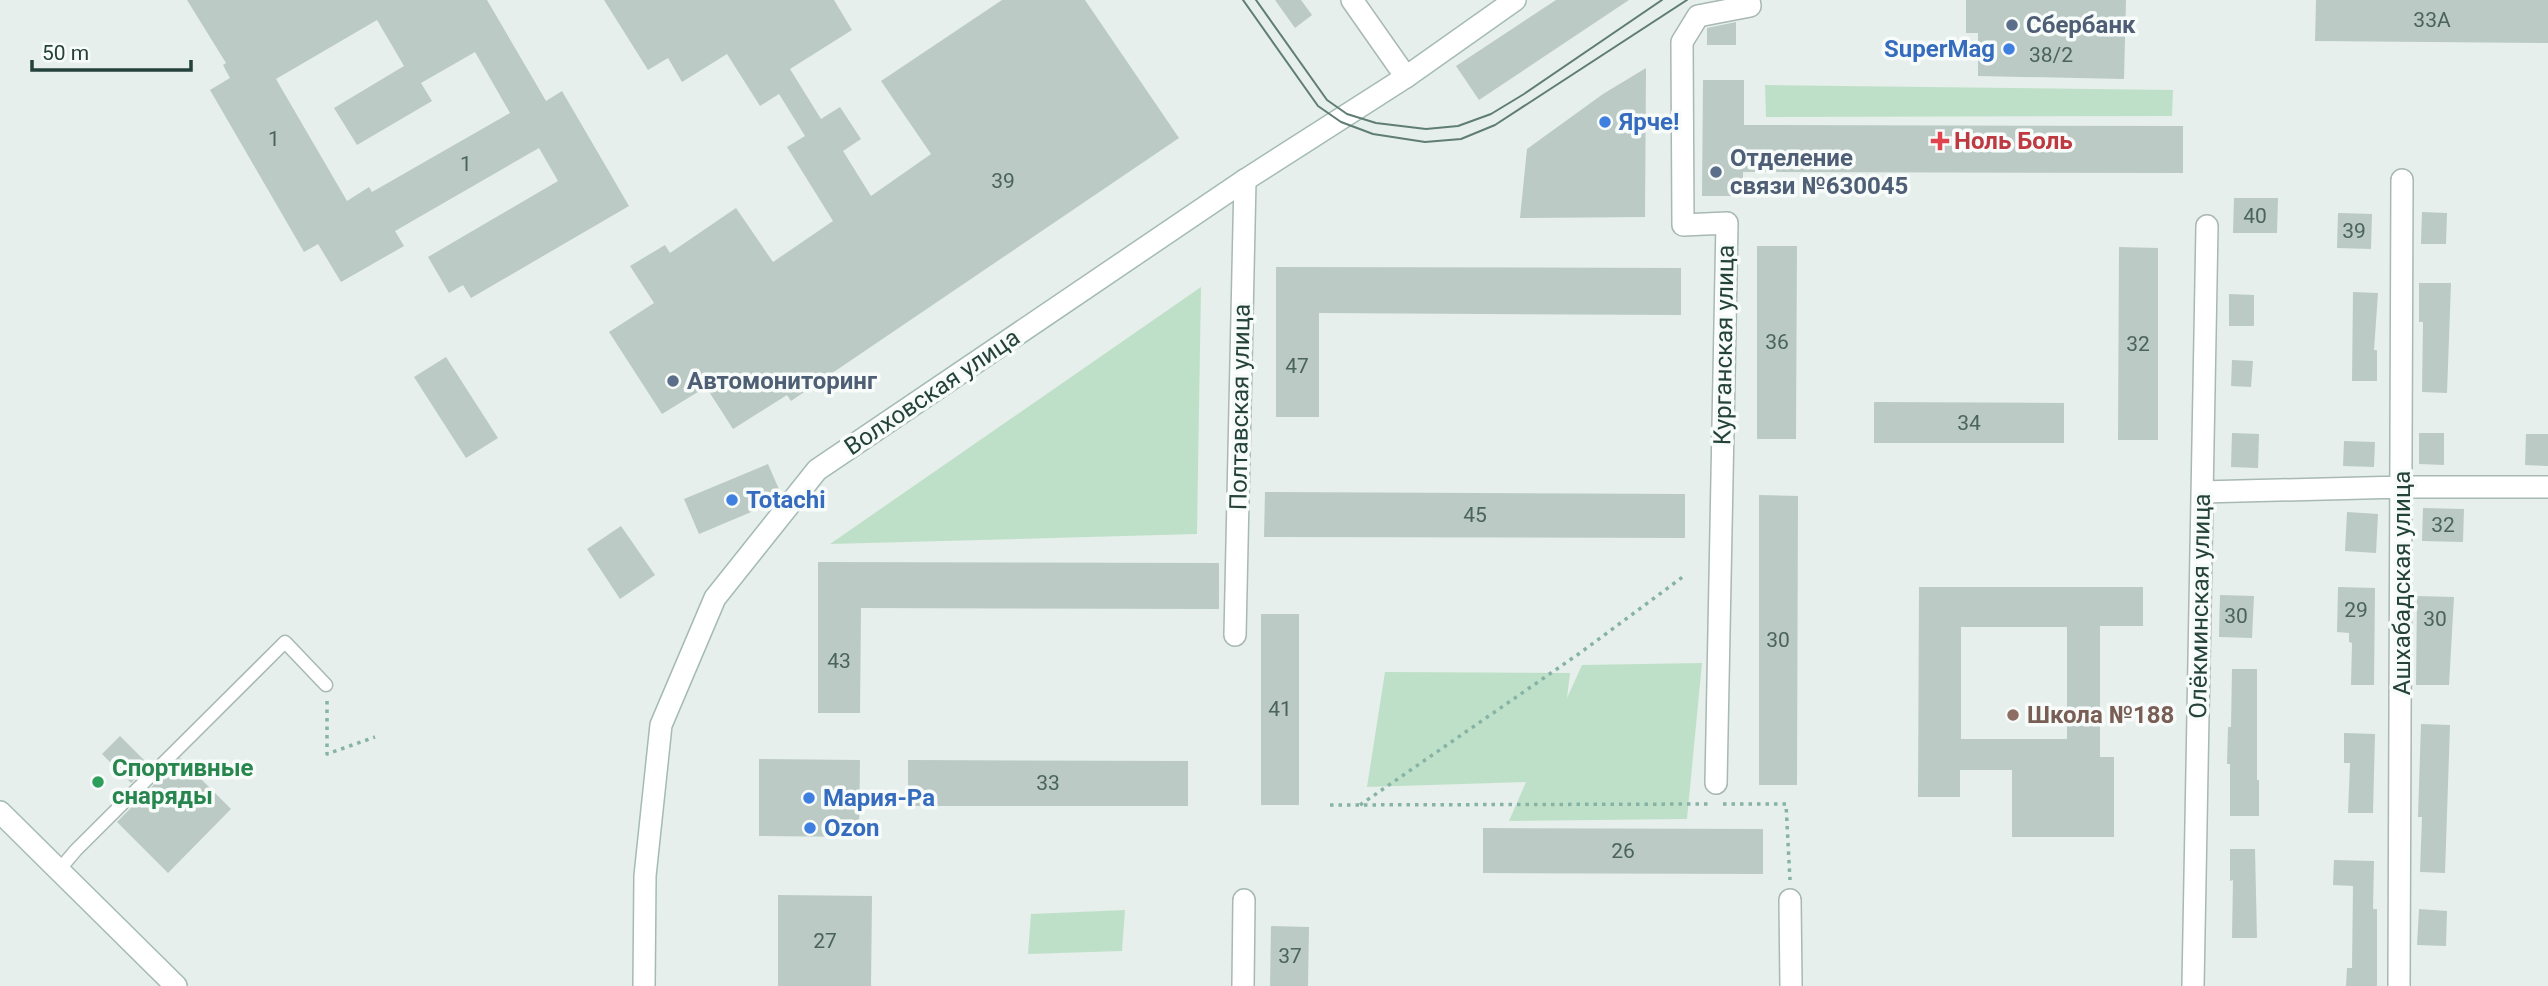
<svg xmlns="http://www.w3.org/2000/svg" width="2548" height="986" viewBox="0 0 2548 986" font-family="Roboto,sans-serif">
  <rect width="100%" height="100%" fill="#e6efeb"/>
  <path fill="#bfe0c8" d="M 1765,85 L 2173,90 L 2172,116 L 1766,117 Z
    M 1201,287 L 1197,534 L 830,544 Z
    M 1702,663 L 1687,819 L 1509,821 L 1526,782 L 1367,787 L 1385,672 L 1570,673 L 1567,698 L 1582,665 Z
    M 1125,910 L 1122,951 L 1028,954 L 1031,914 Z"/>
  <path fill="#bbcac4" fill-rule="evenodd" d="M 187,0 L 487,0 L 546,101 L 562,91 L 629,206 L 471,298 L 463,285 L 449,293 L 428,257 L 558,181 L 539,148 L 395,231 L 404,246 L 341,282 L 318,244 L 304,252 L 210,90 L 230,78 L 223,65 L 226,63 ZM 377,20 L 404,66 L 334,108 L 357,145 L 432,101 L 421,83 L 475,52 L 510,113 L 372,192 L 369,187 L 347,201 L 276,79 Z
    M 604,0 L 834,0 L 852,30 L 790,69 L 821,119 L 840,107 L 861,139 L 843,151 L 871,196 L 931,154 L 881,81 L 1002,0 L 1085,0 L 1179,138 L 791,401 L 787,395 L 733,429 L 706,387 L 662,414 L 609,332 L 654,303 L 630,266 L 665,245 L 670,253 L 736,208 L 773,262 L 833,221 L 787,147 L 805,136 L 779,94 L 760,106 L 727,54 L 682,82 L 668,58 L 648,70 Z
    M 1275,0 L 1301,0 L 1312,15 L 1295,28 Z
    M 1556,0 L 1629,0 L 1479,100 L 1456,66 Z
    M 1966,0 L 2126,0 L 2124,79 L 1978,76 L 1978,33 L 1966,33 Z
    M 2316,0 L 2548,0 L 2548,43 L 2315,41 Z
    M 1736,22 L 1736,45 L 1707,45 L 1707,28 Z
    M 1646,68 L 1645,217 L 1520,218 L 1527,149 L 1603,94 Z
    M 1703,80 L 1744,80 L 1744,125 L 2183,126 L 2183,173 L 1743,172 L 1743,196 L 1702,196 Z
    M 2234,198 L 2278,198 L 2277,233 L 2233,233 Z
    M 2422,212 L 2447,213 L 2446,244 L 2421,244 Z
    M 2338,213 L 2372,214 L 2371,249 L 2337,248 Z
    M 1757,246 L 1797,246 L 1796,439 L 1757,439 Z
    M 2119,247 L 2158,248 L 2158,440 L 2118,440 Z
    M 1276,267 L 1681,268 L 1681,315 L 1319,313 L 1319,417 L 1276,417 Z
    M 2419,283 L 2451,283 L 2447,393 L 2422,392 L 2423,322 L 2419,322 Z
    M 2353,292 L 2378,293 L 2374,350 L 2377,350 L 2377,381 L 2352,381 Z
    M 2229,294 L 2254,295 L 2254,326 L 2229,326 Z
    M 446,357 L 498,438 L 466,458 L 414,377 Z
    M 2232,360 L 2253,361 L 2251,387 L 2231,386 Z
    M 1874,402 L 2064,403 L 2064,443 L 1874,443 Z
    M 2232,433 L 2259,434 L 2258,468 L 2231,467 Z
    M 2419,433 L 2444,433 L 2444,465 L 2419,464 Z
    M 2526,434 L 2548,434 L 2548,466 L 2525,465 Z
    M 2344,441 L 2375,442 L 2374,467 L 2343,466 Z
    M 768,464 L 781,494 L 775,502 L 699,534 L 684,499 Z
    M 1265,492 L 1685,494 L 1685,538 L 1264,537 Z
    M 1759,495 L 1798,496 L 1797,785 L 1759,785 Z
    M 2423,508 L 2464,509 L 2463,542 L 2422,541 Z
    M 2347,512 L 2378,514 L 2376,553 L 2345,551 Z
    M 621,526 L 655,575 L 620,599 L 587,549 Z
    M 818,562 L 1219,563 L 1219,609 L 861,608 L 860,713 L 818,713 Z
    M 1919,587 L 2143,587 L 2143,626 L 2100,626 L 2100,757 L 2114,757 L 2114,837 L 2012,837 L 2012,770 L 1960,770 L 1960,797 L 1918,797 ZM 1961,627 L 2067,627 L 2067,739 L 1961,739 Z
    M 2338,587 L 2375,588 L 2374,685 L 2351,685 L 2352,643 L 2349,642 L 2349,633 L 2337,632 Z
    M 2220,595 L 2254,596 L 2252,638 L 2219,637 Z
    M 2417,596 L 2454,597 L 2449,685 L 2416,685 Z
    M 1261,614 L 1299,614 L 1299,805 L 1261,805 Z
    M 2232,669 L 2257,669 L 2257,780 L 2259,780 L 2259,816 L 2230,816 L 2230,764 L 2227,764 L 2228,727 L 2231,727 Z
    M 2421,724 L 2450,725 L 2445,873 L 2420,872 L 2422,817 L 2418,817 Z
    M 2344,733 L 2375,734 L 2373,813 L 2348,813 L 2350,763 L 2344,763 Z
    M 120,736 L 149,765 L 131,783 L 102,754 Z
    M 180,758 L 231,809 L 168,873 L 117,822 Z
    M 759,759 L 860,760 L 859,837 L 759,836 Z
    M 908,760 L 1188,761 L 1188,806 L 908,806 Z
    M 1483,828 L 1763,829 L 1763,874 L 1483,873 Z
    M 2230,849 L 2255,849 L 2257,938 L 2232,938 L 2233,880 L 2230,881 Z
    M 2334,860 L 2374,861 L 2373,909 L 2377,909 L 2377,986 L 2346,986 L 2347,968 L 2352,968 L 2353,886 L 2333,885 Z
    M 778,895 L 872,896 L 871,986 L 778,986 Z
    M 2419,909 L 2447,911 L 2446,946 L 2417,945 Z
    M 1271,926 L 1309,927 L 1308,986 L 1270,986 Z"/>
  <g fill="none" stroke-linecap="round" stroke-linejoin="round">
    <defs>
      <path id="service" d="M 59,870 L 76,850 L 285,642 L 326,685"/>
      <path id="minor" d="M 2202,492 L 2402,487 L 2548,487
        M 1235,635 L 1245,180
        M 1716,783 L 1727,223 L 1683,225 L 1682,42 L 1698,16 L 1750,6 L 1749,0
        M 1790,900 L 1791,986
        M 1243,986 L 1244,900
        M 2193,986 L 2207,226
        M 2399,986 L 2402,180"/>
      <path id="tertiary" d="M 1352,0 L 1406,77"/>
      <path id="secondary" d="M 0,812 L 176,986
        M 644,986 L 645,876 L 661,725 L 715,598 L 817,470 L 1245,180 L 1406,77 L 1515,0"/>
    </defs>
    <use href="#service" stroke="#a8b8b2" stroke-width="15"/>
    <use href="#minor" stroke="#a8b8b2" stroke-width="24"/>
    <use href="#tertiary" stroke="#a8b8b2" stroke-width="24"/>
    <use href="#secondary" stroke="#a4bbb3" stroke-width="24"/>
    <path stroke="#86b3a5" stroke-width="3.5" stroke-dasharray="3.5 5" stroke-linecap="butt" d="M 327,701 L 327,754 L 375,737
      M 1723,804 L 1786,804 L 1790,880
      M 1330,805 L 1712,804
      M 1360,805 L 1580,653 L 1684,576"/>
    <use href="#service" stroke="#fff" stroke-width="12"/>
    <use href="#minor" stroke="#fff" stroke-width="21"/>
    <use href="#tertiary" stroke="#fff" stroke-width="21"/>
    <use href="#secondary" stroke="#fff" stroke-width="21"/>
    <path stroke="#5f7d75" stroke-width="2" d="M 1243,0 L 1318,106 L 1341,122 L 1373,134 L 1425,142 L 1461,139 L 1495,125 L 1687,0
      M 1256,0 L 1327,100 L 1347,114 L 1376,123 L 1426,129 L 1458,126 L 1491,114 L 1524,94 L 1662,0"/>
  </g>
  <g fill="#5c6f8a" stroke="#f7fbf9" stroke-width="2.5">
    <circle cx="2012" cy="25" r="7"/>
    <circle cx="1716" cy="172" r="7"/>
    <circle cx="673" cy="381" r="7"/>
  </g>
  <g fill="#3f7fe0" stroke="#f7fbf9" stroke-width="2.5">
    <circle cx="2009" cy="49" r="7"/>
    <circle cx="1605" cy="122" r="7"/>
    <circle cx="732" cy="500" r="7"/>
    <circle cx="809" cy="798" r="7"/>
    <circle cx="810" cy="828" r="7"/>
  </g>
  <path fill="#e0444e" stroke="#f7fbf9" stroke-width="2.5" d="M1936.5 130.5h7v7h7v7h-7v7h-7v-7h-7v-7h7z"/>
  <circle fill="#8d6e63" stroke="#f7fbf9" stroke-width="2.5" cx="2013" cy="715" r="7"/>
  <circle fill="#2e9e5b" stroke="#f7fbf9" stroke-width="2.5" cx="98" cy="782" r="7"/>
  <g text-anchor="middle" stroke-width="7" stroke-linejoin="round" paint-order="stroke">
    <g font-size="21" fill="#4a645c">
      <text x="2432" y="27">33А</text>
      <text x="2051" y="62">38/2</text>
      <text x="274" y="146">1</text>
      <text x="466" y="171">1</text>
      <text x="1003" y="188">39</text>
      <text x="2255" y="223">40</text>
      <text x="2354" y="238">39</text>
      <text x="1777" y="349">36</text>
      <text x="2138" y="351">32</text>
      <text x="1297" y="373">47</text>
      <text x="1969" y="430">34</text>
      <text x="1475" y="522">45</text>
      <text x="2443" y="532">32</text>
      <text x="2356" y="617">29</text>
      <text x="2236" y="623">30</text>
      <text x="2435" y="626">30</text>
      <text x="1778" y="647">30</text>
      <text x="839" y="668">43</text>
      <text x="1280" y="716">41</text>
      <text x="1048" y="790">33</text>
      <text x="1623" y="858">26</text>
      <text x="825" y="948">27</text>
      <text x="1290" y="963">37</text>
    </g>
    <g font-size="24" font-weight="bold" fill="#4e5e75" stroke="#f7fbf9" text-anchor="start">
      <text x="2026" y="33">Сбербанк</text>
      <text x="1730" y="166">Отделение<tspan x="1730" dy="28">связи №630045</tspan></text>
      <text x="687" y="389">Автомониторинг</text>
    </g>
    <g font-size="24" font-weight="bold" fill="#366cbe" stroke="#f7fbf9" text-anchor="start">
      <text x="1995" y="57" text-anchor="end">SuperMag</text>
      <text x="1619" y="130">Ярче!</text>
      <text x="746" y="508">Totachi</text>
      <text x="823" y="806">Мария-Ра</text>
      <text x="824" y="836">Ozon</text>
    </g>
    <g font-size="24" font-weight="bold" fill="#be3a42" stroke="#f7fbf9" text-anchor="start">
      <text x="1954" y="149">Ноль Боль</text>
    </g>
    <g font-size="24" fill="#24423a" stroke="#f7fbf9">
      <text transform="translate(1724 345) rotate(-89)" y="8">Курганская улица</text>
      <text transform="translate(932 392) rotate(-34)" y="8">Волховская улица</text>
      <text transform="translate(1240 407) rotate(-89)" y="8">Полтавская улица</text>
      <text transform="translate(2402 583) rotate(-90)" y="8">Ашхабадская улица</text>
      <text transform="translate(2200 606) rotate(-89)" y="8">Олёкминская улица</text>
    </g>
    <g font-size="24" font-weight="bold" fill="#785e54" stroke="#f7fbf9" text-anchor="start">
      <text x="2027" y="723">Школа №188</text>
    </g>
    <g font-size="24" font-weight="bold" fill="#27864d" stroke="#f7fbf9" text-anchor="start">
      <text x="112" y="776">Спортивные<tspan x="112" dy="28">снаряды</tspan></text>
    </g>
  </g>
  <path d="M32 60v10h159v-10" fill="none" stroke="#24423a" stroke-width="3.5"/>
  <text x="42" y="60" font-size="21" fill="#24423a" stroke="#f7fbf9" stroke-width="5" paint-order="stroke">50 m</text>
</svg>
